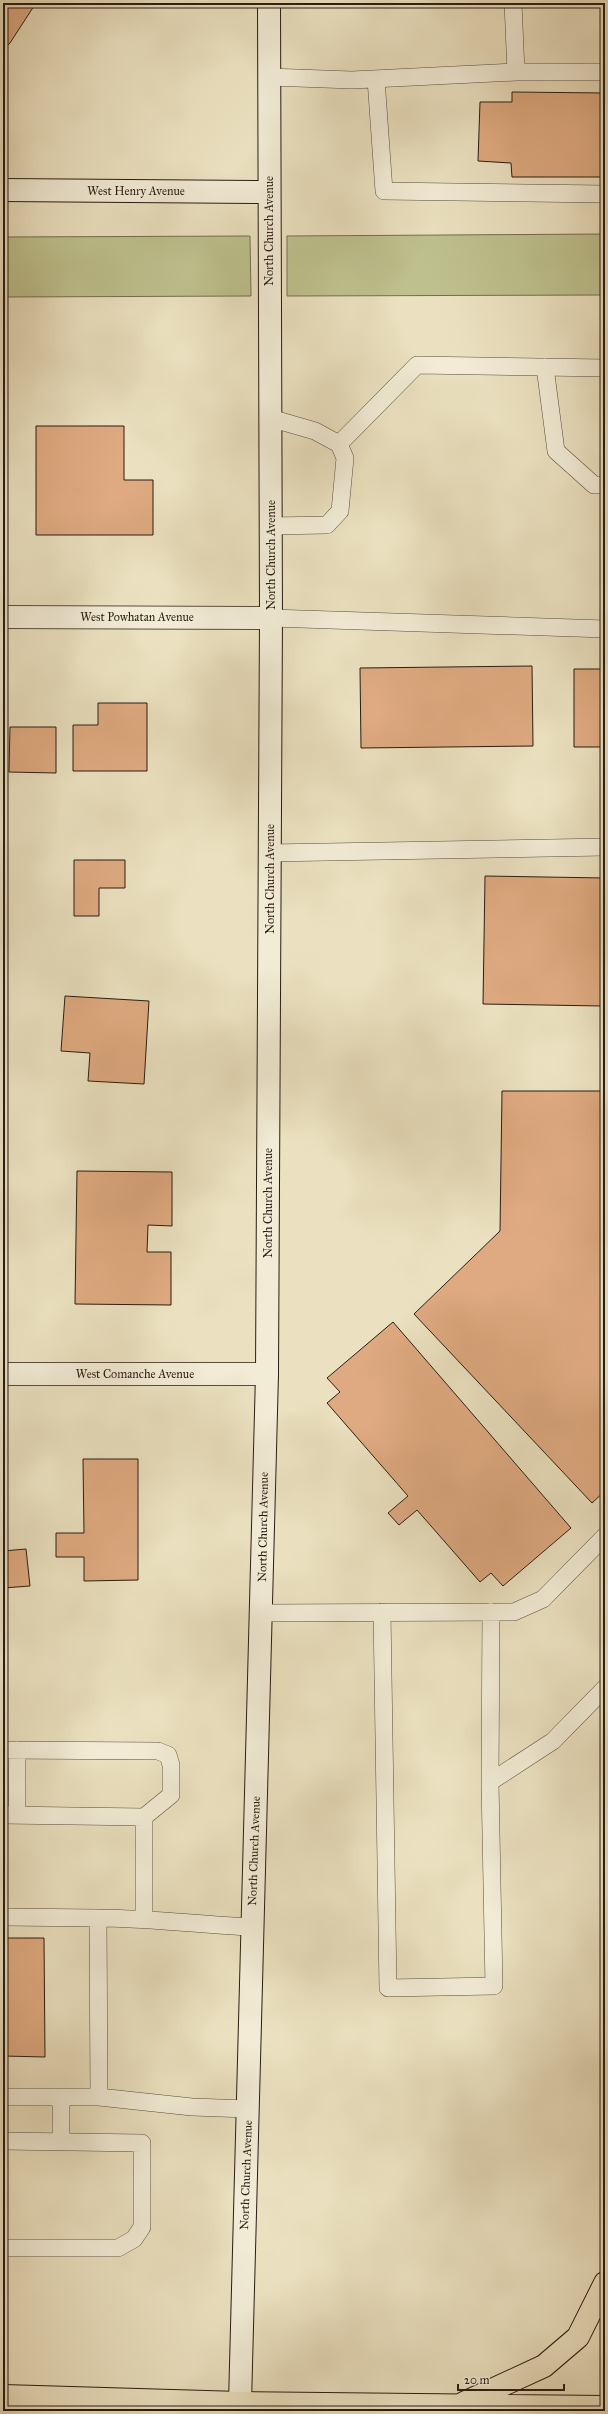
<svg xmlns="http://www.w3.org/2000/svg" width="608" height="2414" viewBox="0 0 608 2414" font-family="'IM FELL Great Primer',serif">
  <rect width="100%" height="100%" fill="#ebe1c0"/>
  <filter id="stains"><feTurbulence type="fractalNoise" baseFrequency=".005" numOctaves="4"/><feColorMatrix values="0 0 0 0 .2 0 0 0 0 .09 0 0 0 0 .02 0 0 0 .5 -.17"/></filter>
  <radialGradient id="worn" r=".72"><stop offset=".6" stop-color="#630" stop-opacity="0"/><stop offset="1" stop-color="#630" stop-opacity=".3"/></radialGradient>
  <path fill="#bec18e" stroke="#746e50" d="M 605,234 L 605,295 L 287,296 L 287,236 Z
    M 250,236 L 251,296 L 3,297 L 3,237 Z"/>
  <path fill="#dfaa81" stroke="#291c12" d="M 3,3 L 30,3 L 34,6 L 10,43 L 3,50 Z
    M 512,92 L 605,93 L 605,177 L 512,177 L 511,163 L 478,161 L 480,102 L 512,102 Z
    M 36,426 L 124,426 L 124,480 L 153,480 L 153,535 L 36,535 Z
    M 532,666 L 533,746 L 361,748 L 360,668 Z
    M 574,669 L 605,669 L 605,747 L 574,747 Z
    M 98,703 L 147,703 L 147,771 L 73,771 L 73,725 L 98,725 Z
    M 10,727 L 56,727 L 56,773 L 9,772 Z
    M 74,860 L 125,860 L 125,888 L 99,888 L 99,916 L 74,916 Z
    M 485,876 L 605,878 L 603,1006 L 483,1004 Z
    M 65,996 L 149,1001 L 144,1084 L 88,1081 L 90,1053 L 61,1051 Z
    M 502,1091 L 605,1091 L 605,1491 L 592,1503 L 414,1314 L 500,1231 Z
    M 77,1171 L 172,1172 L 172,1226 L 148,1225 L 147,1252 L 171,1252 L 171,1305 L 75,1304 Z
    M 393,1322 L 571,1528 L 503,1586 L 491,1573 L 480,1582 L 417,1510 L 399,1525 L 388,1513 L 408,1496 L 327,1403 L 340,1392 L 327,1378 Z
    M 83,1459 L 138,1459 L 138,1580 L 84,1581 L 84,1557 L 56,1557 L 56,1533 L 84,1533 Z
    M 26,1549 L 30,1586 L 3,1588 L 3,1551 Z
    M 3,1938 L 44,1938 L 45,2057 L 3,2056 Z"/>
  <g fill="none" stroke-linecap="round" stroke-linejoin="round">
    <defs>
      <path id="lane" d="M 516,72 L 605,72
        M 269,77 L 352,80 L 516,72 L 513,3
        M 376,79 L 384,191 L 605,194
        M 545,367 L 556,451 L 594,485 L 605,485
        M 270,418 L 315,431 L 339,444 L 345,458 L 340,511 L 327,525 L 271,526
        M 339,444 L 417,365 L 605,368
        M 271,618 L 605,629
        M 270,853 L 605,847
        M 382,1612 L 388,1988 L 494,1986 L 490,1782 L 553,1741 L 605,1688
        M 261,1613 L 514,1612 L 543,1599 L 605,1536
        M 3,1750 L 158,1751 L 168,1755 L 171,1765 L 171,1795 L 144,1817
        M 17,1750 L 17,1815
        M 490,1782 L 491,1612
        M 3,1815 L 144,1817 L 144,1918
        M 3,1917 L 98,1918
        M 3,2097 L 99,2097 L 98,1918 C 150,1918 201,1925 252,1927
        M 99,2097 L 192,2107 L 248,2109
        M 3,2141 L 142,2143 L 142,2227 L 134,2239 L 118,2248 L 3,2248
        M 61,2142 L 61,2097"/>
      <path id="street" d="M 3,617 L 271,618
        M 3,1374 L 267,1374"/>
      <path id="secondary" d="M 3,190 L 268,192
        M 240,2403 L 267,1374 L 271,618 L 269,3"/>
      <path id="primary" d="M 3,2396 L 240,2403 L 605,2407
        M 464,2403 L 544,2366 L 578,2337 L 605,2283"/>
    </defs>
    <use href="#lane" stroke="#5a4d3e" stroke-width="18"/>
    <use href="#street" stroke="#5a4d3e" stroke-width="24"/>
    <use href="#secondary" stroke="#291c12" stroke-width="24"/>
    <use href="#primary" stroke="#291c12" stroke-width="24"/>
    <use href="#lane" stroke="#f2ecd6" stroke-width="17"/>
    <use href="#street" stroke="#f2ecd6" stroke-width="22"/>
    <use href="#secondary" stroke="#f2ecd6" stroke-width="22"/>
    <use href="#primary" stroke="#ebe1c0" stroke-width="22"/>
  </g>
  <g text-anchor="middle" stroke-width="3.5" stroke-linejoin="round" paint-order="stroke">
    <g font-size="12" fill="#291c12" stroke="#f2ecd6">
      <text x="136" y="195">West Henry Avenue</text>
      <text transform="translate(269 231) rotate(-90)" y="4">North Church Avenue</text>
      <text transform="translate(271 555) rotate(-90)" y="4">North Church Avenue</text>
      <text x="137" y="621">West Powhatan Avenue</text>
      <text transform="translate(270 879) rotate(-90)" y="4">North Church Avenue</text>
      <text transform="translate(268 1203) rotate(-90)" y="4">North Church Avenue</text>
      <text x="135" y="1378">West Comanche Avenue</text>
      <text transform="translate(263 1527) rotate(-89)" y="4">North Church Avenue</text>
      <text transform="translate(254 1851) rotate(-88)" y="4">North Church Avenue</text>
      <text transform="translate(246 2175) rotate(-88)" y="4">North Church Avenue</text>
    </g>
  </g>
  <rect width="608" height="2414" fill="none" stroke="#ebe1c0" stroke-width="16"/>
  <rect x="4" y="4" width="600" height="2406" fill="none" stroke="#291c12" stroke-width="2"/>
  <rect x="8" y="8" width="592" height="2398" fill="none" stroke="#291c12"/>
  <path d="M458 2384v6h106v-6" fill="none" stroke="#291c12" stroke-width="2"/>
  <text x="464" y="2384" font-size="12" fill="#291c12" stroke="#f2ecd6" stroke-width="3" paint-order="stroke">20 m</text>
  <rect width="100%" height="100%" filter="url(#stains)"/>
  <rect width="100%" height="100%" fill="url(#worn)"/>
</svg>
